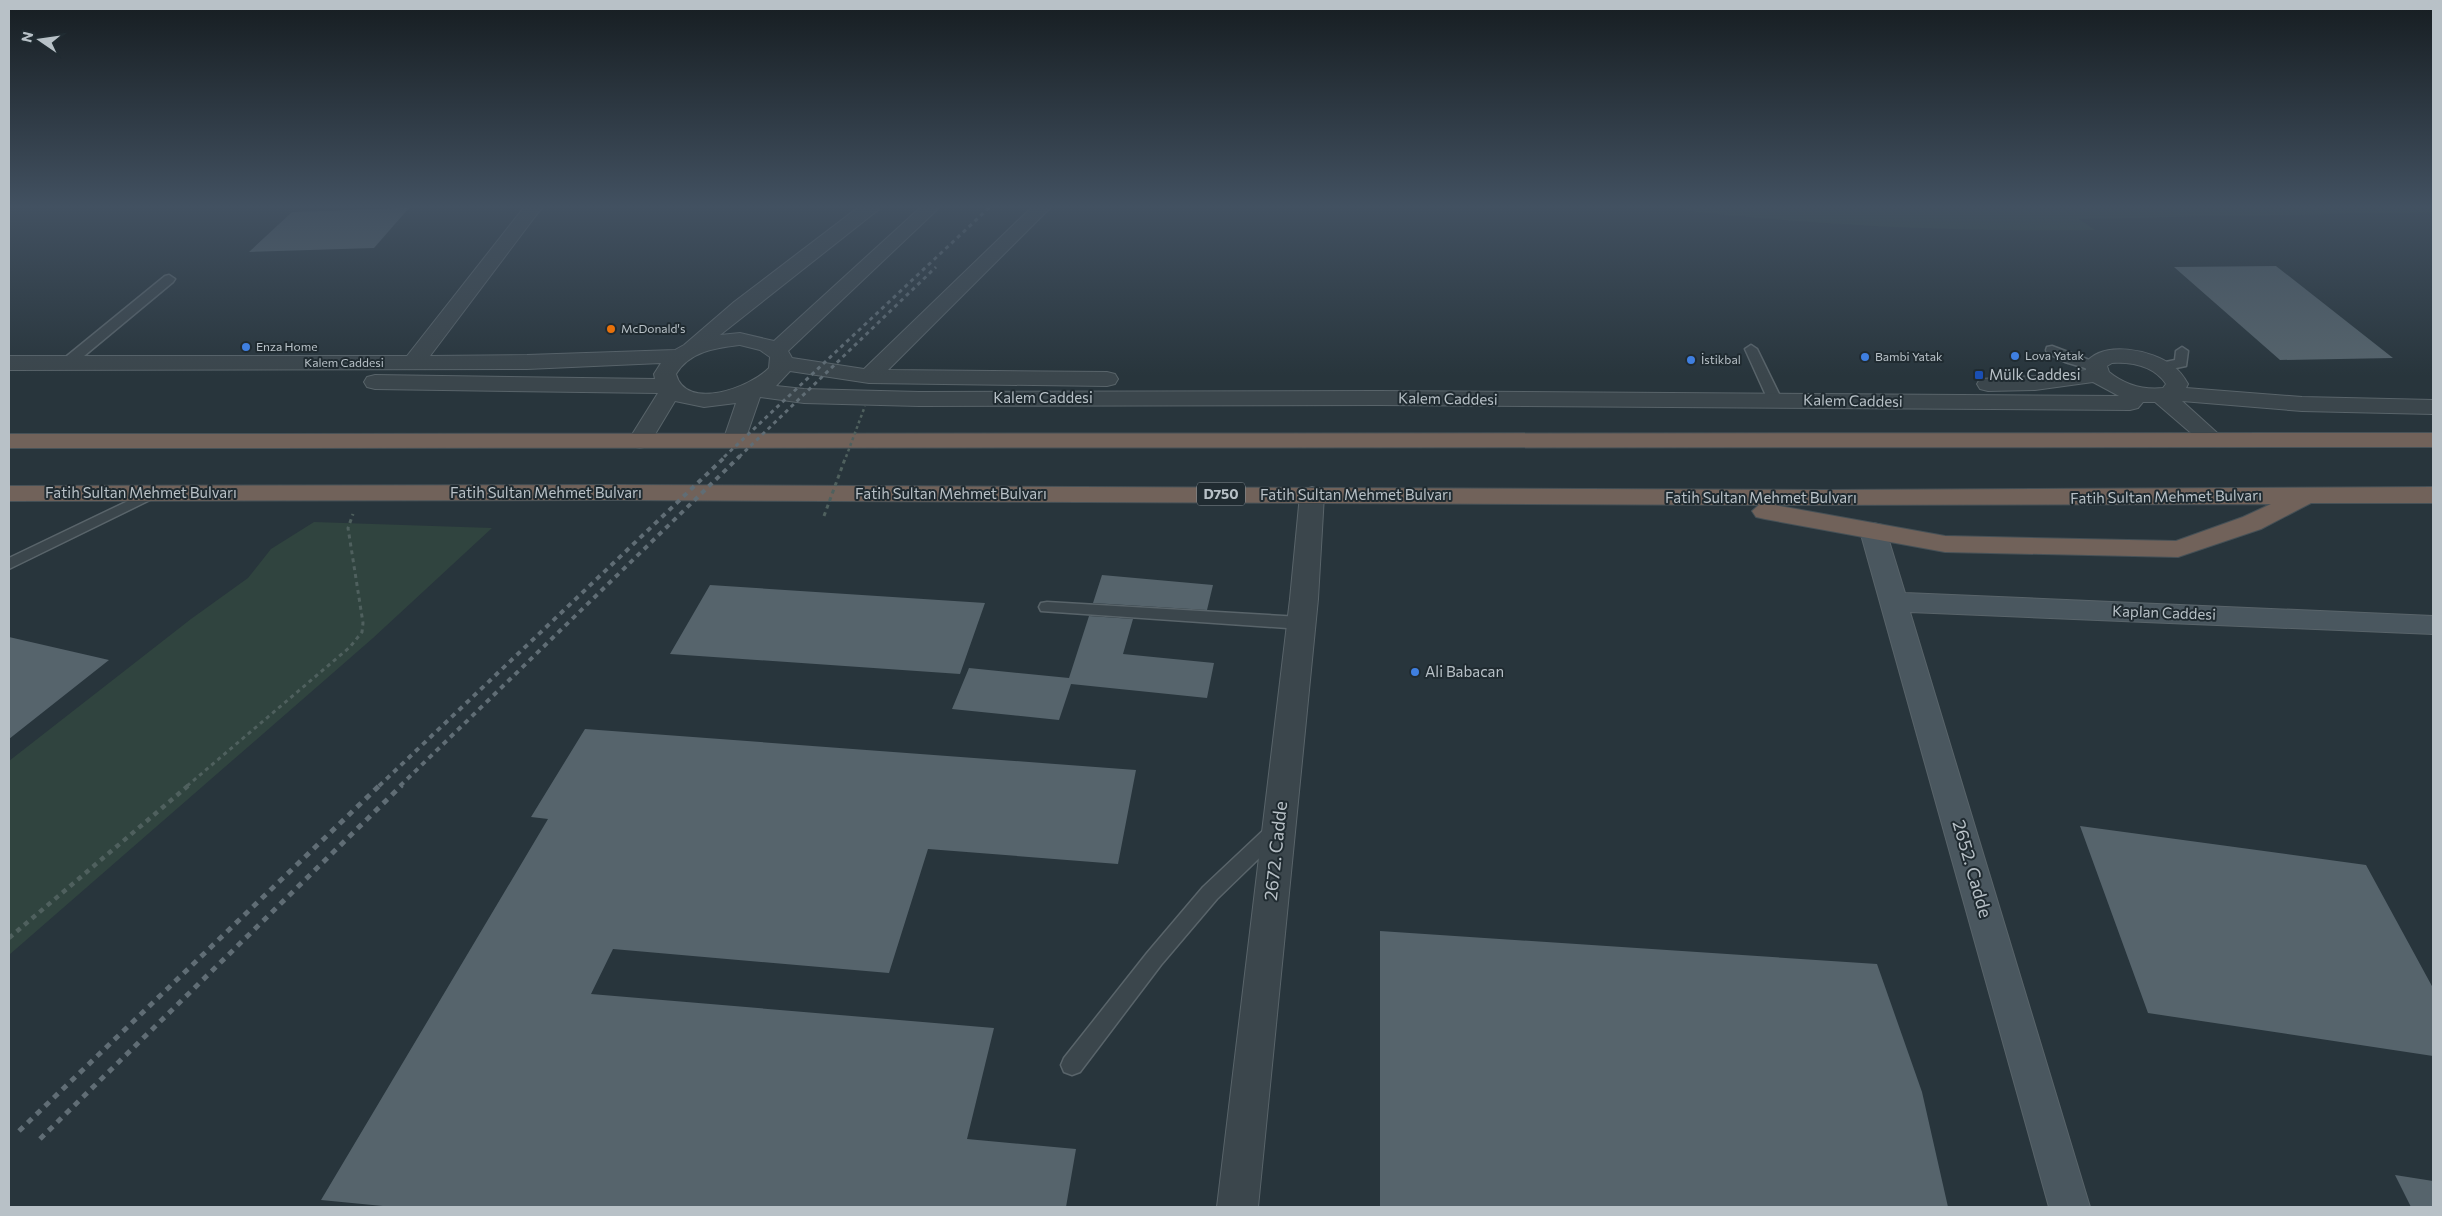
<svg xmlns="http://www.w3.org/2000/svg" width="2442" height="1216" viewBox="0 0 2442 1216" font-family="Commissioner,sans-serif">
  <rect width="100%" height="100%" fill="#28353c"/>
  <path fill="#30443f" d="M 1679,206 L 2433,206 L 2433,212 L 2079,219 L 2095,230 C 1959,232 1824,226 1689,211 Z
    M 314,522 L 492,528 L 373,638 L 9,955 L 9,761 L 191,619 L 248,578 L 271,549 Z"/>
  <path fill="#56646c" d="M 409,208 L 374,248 L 249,252 L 292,212 Z
    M 2276,266 L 2393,358 L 2280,360 L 2174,267 Z
    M 1102,575 L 1213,585 L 1207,610 L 1093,603 Z
    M 710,585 L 985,603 L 960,674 L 670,654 Z
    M 1089,616 L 1133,619 L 1123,654 L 1214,663 L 1207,698 L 1071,684 L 1059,720 L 952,709 L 969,668 L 1069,678 Z
    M 9,637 L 109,660 L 9,739 Z
    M 585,729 L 1136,770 L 1118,864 L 928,849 L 889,973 L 613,949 L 591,994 L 994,1028 L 967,1139 L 1076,1149 L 1066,1207 L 393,1207 L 321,1200 L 548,819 L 531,817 Z
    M 2080,826 L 2366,865 L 2433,988 L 2433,1056 L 2148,1013 Z
    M 1380,931 L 1877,964 L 1922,1092 L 1948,1207 L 1380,1207 Z
    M 2395,1175 L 2433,1181 L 2433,1207 L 2411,1207 Z"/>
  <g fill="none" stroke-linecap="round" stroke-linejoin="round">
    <defs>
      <path id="lane" d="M 169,275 L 175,279 L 173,282 L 72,366 L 62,366 L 61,363 L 62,360 L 165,276 Z
        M 1751,345 L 1757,349 L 1782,400 L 1780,403 L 1775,404 L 1768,400 L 1745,349 Z
        M 2052,346 L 2100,364 L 2102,367 L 2095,371 L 2065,362 L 2047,353 L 2046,350 L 2047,347 Z
        M 2182,347 L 2188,351 L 2186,366 L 2161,371 L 2156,370 L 2154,367 L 2156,364 L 2175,360 L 2176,351 Z
        M 153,489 L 160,493 L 158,496 L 9,569 L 9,558 Z
        M 1047,602 L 1301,617 L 1307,619 L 1309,623 L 1307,627 L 1301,629 L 1041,611 L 1039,607 L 1041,603 Z
        M 1277,821 L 1284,824 L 1287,829 L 1284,834 L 1217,899 L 1161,965 L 1080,1072 L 1072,1075 L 1064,1072 L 1061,1065 L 1064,1058 L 1147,953 L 1203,887 L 1270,824 Z"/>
      <path id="street" d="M 525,206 L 543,206 L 430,356 L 527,355 L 675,350 L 684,345 L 734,302 L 860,206 L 880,206 L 878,210 L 720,335 L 740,333 L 774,341 L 922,206 L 941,206 L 788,351 L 792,358 L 864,369 L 1033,206 L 1052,206 L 888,370 L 1107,372 L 1115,374 L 1118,379 L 1115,384 L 1107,386 L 869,383 L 790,371 L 776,386 L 804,389 L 919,392 L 1379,391 L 2119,396 L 2093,382 L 2035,390 L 1988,391 L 1980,389 L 1977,384 L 1980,379 L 2035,376 L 2086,370 L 2085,364 C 2102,339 2153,350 2173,366 C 2180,371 2184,377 2188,384 L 2186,388 L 2302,397 L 2433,400 L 2433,414 L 2302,411 L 2182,401 L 2225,440 L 2221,445 L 2213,447 L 2205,445 L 2155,402 L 2143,402 L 2138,408 L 2130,410 L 1379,405 L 919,406 L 804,403 L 760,397 L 743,446 L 735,448 L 727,446 L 723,441 L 736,403 L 704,407 L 675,401 L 648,446 L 640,448 L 632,446 L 628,441 L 658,393 L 375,389 L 367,387 L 364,382 L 367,377 L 375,375 L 655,379 L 654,374 L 661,363 L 527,369 L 9,370 L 9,356 L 407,356 ZM 740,345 L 760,350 L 770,357 L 769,368 C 751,387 686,412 676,374 C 690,351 716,348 740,345 ZM 2112,363 C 2132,362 2154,366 2166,384 L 2163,388 C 2143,390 2125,385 2109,372 L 2107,366 Z
        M 1312,487 L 1321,490 L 1324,495 L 1318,599 L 1258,1207 L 1217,1207 L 1290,599 L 1300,495 L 1303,490 Z"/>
      <path id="secondary" d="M 1873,523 L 1882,525 L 1886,531 L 1905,593 L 2433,616 L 2433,634 L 1910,612 L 2090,1207 L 2049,1207 L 1860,531 L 1864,525 Z"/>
      <path id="highway" d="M 2433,433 L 2433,447 L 9,448 L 9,434 Z
        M 615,485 L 1827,490 L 2433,487 L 2433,503 L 2311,503 L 2261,529 L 2178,557 L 1945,552 L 1765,519 L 1756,517 L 1752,511 L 1759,505 L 615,500 L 9,501 L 9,486 ZM 2271,504 L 2243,517 L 2176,541 L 1945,536 L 1774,505 Z"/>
    </defs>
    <use href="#lane" stroke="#59646a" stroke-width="3"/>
    <use href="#street" stroke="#59646a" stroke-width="2"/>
    <use href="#secondary" stroke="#59646a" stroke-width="2"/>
    <use href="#highway" stroke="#465157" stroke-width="2"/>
    <path stroke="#4f605e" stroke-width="3" stroke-dasharray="4 4" stroke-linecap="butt" d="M 187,786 L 350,647 L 362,632 L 363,623 L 348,528 L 353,514"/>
    <path stroke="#4f605e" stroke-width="4.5" stroke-dasharray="5 5" stroke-linecap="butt" d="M 9,938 L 189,785"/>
    <use href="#lane" fill="#3b464c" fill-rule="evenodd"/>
    <use href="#street" fill="#3b464c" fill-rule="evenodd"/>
    <use href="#secondary" fill="#4a575f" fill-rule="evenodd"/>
    <use href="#highway" fill="#71625a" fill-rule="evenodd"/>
    <path stroke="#606d75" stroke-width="3" stroke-dasharray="4 4" stroke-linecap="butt" d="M 724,457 L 991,206
      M 739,457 L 936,267"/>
    <path stroke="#606d75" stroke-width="4" stroke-dasharray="5 5" stroke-linecap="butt" d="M 379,786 L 726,456
      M 400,786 L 740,456"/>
    <path stroke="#606d75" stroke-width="5" stroke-dasharray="6 6" stroke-linecap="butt" d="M 19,1131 L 380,785
      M 40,1139 L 402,785"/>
    <path stroke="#4f605e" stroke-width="2.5" stroke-dasharray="3 3" stroke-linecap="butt" d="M 846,457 L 865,406"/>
    <path stroke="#4f605e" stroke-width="3" stroke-dasharray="4 4" stroke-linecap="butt" d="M 824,516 L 846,456"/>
  </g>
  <linearGradient id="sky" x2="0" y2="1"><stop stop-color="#161d21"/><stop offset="0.55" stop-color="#425161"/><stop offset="1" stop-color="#425161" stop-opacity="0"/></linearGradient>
  <rect width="2442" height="376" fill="url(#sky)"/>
  <circle fill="#e8710a" stroke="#202b31" stroke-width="2" cx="611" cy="329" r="5"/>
  <g fill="#3f7fe0" stroke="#202b31" stroke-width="2">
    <circle cx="246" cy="347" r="5"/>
    <circle cx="2015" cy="356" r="5"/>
    <circle cx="1865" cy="357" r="5"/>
    <circle cx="1691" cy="360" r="5"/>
    <circle cx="1415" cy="672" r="5"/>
  </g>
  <rect fill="#1a4fb4" stroke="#202b31" stroke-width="2" x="1974" y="370" width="10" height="10" rx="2.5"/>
  <g text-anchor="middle" stroke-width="4" stroke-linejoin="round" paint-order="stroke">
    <g font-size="12" fill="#b8c1c7" stroke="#202b31" text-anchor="start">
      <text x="621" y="333">McDonald's</text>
      <text x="256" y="351">Enza Home</text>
      <text x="2025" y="360">Lova Yatak</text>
      <text x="1875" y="361">Bambi Yatak</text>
      <text x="1701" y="364">İstikbal</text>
    </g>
    <g font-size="12" fill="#b8c1c7" stroke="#202b31">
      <text x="344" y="367">Kalem Caddesi</text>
    </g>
    <rect fill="#202b31" stroke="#8a949a" stroke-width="1" x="1197" y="482.5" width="48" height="23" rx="4"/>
    <g font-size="14" font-weight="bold" fill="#b8c1c7">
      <text x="1221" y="499">D750</text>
    </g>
    <g font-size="15" fill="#b8c1c7" stroke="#202b31" text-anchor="start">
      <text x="1989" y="380">Mülk Caddesi</text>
      <text x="1425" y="677">Ali Babacan</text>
    </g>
    <g font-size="15" fill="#b8c1c7" stroke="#202b31">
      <text x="1043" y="403">Kalem Caddesi</text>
      <text transform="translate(1448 399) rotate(1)" y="5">Kalem Caddesi</text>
      <text transform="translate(1853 401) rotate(1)" y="5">Kalem Caddesi</text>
      <text x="141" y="498">Fatih Sultan Mehmet Bulvarı</text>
      <text x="546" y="498">Fatih Sultan Mehmet Bulvarı</text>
      <text x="951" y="499">Fatih Sultan Mehmet Bulvarı</text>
      <text x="1356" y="500">Fatih Sultan Mehmet Bulvarı</text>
      <text transform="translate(2166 497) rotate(-1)" y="5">Fatih Sultan Mehmet Bulvarı</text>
      <text x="1761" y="503">Fatih Sultan Mehmet Bulvarı</text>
      <text transform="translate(2164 613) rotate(2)" y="5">Kaplan Caddesi</text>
    </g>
    <g font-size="18" fill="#b8c1c7" stroke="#202b31">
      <text transform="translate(1276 851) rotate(-84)" y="6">2672. Cadde</text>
      <text transform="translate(1972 869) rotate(74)" y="6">2652. Cadde</text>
    </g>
  </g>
  <rect width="2442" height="1216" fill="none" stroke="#b8c1c7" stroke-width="20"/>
  <g transform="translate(40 40) rotate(283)" stroke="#202b31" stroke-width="4" paint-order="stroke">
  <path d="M0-4L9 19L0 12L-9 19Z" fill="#b8c1c7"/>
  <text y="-8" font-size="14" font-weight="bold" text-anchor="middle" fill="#b8c1c7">N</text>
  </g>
</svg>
